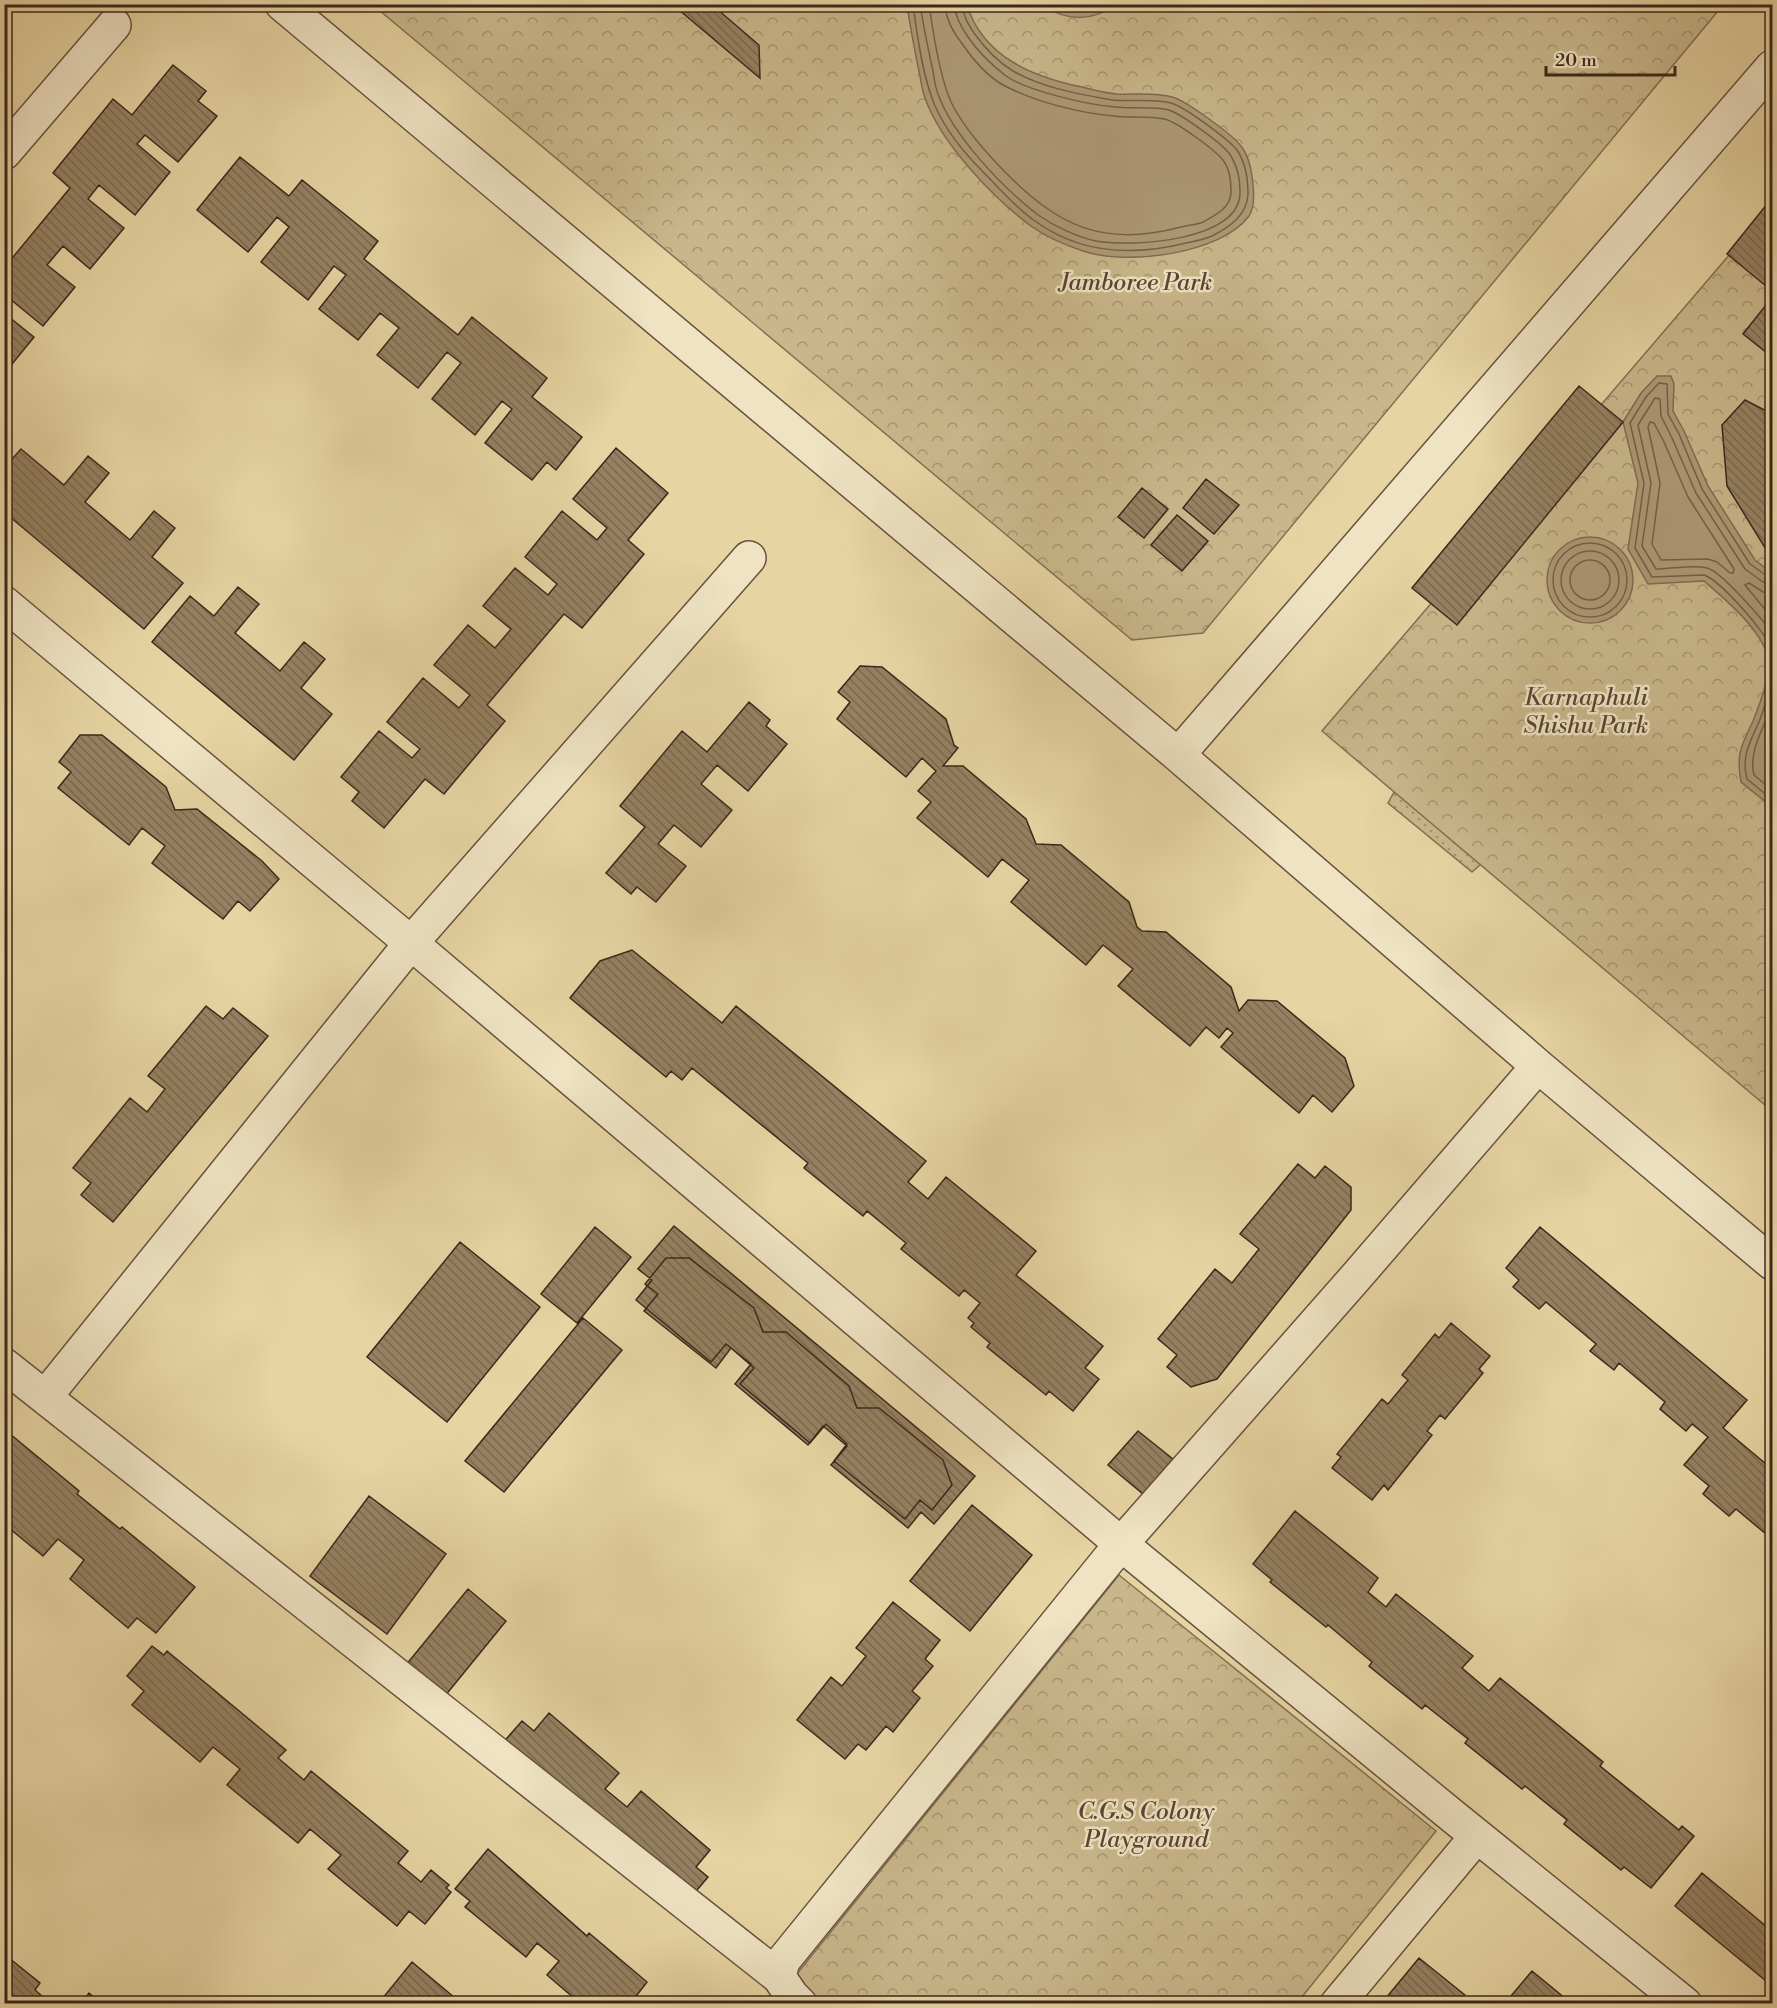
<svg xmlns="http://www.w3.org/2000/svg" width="1777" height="2008" viewBox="0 0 1777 2008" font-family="'Libre Bodoni',serif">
  <defs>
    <pattern id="grass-dots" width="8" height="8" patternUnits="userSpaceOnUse" patternTransform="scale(1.5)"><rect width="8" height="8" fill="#c9b78b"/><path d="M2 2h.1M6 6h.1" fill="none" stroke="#a49571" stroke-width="1.8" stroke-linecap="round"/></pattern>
    <pattern id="park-crowns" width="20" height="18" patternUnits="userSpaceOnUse" patternTransform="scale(1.5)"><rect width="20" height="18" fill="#c9b78b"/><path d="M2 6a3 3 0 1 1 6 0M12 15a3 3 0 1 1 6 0" fill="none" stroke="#a49571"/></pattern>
    <pattern id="building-back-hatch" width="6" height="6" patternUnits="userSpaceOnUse" patternTransform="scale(1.5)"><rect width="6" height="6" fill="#958162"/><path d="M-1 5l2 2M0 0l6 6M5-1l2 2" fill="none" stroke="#7b6a50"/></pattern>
  </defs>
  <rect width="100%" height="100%" fill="#e6d4a2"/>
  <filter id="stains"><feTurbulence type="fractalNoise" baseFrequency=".00333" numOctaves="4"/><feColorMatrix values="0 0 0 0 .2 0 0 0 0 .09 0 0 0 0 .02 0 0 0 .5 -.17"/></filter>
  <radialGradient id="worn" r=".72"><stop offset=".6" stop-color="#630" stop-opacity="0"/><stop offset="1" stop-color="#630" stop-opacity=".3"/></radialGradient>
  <path fill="url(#grass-dots)" stroke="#836f54" stroke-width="1.5" d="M 1402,778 L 1491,855 L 1472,872 L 1388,803 Z"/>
  <path fill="url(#park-crowns)" stroke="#836f54" stroke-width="1.5" d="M 373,5 L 1723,5 L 1203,633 L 1132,640 Z
    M 1772,205 L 1772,1111 L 1322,731 Z
    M 1119,1575 L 1436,1831 L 1297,2003 L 778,2004 L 775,2001 Z"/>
  <path fill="#ad9974" stroke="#806b51" stroke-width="1.5" d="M 907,5 L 967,5 C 983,57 1033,77 1082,87 C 1093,90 1105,93 1117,94 C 1134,95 1155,92 1172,97 C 1185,100 1233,135 1241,146 C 1249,156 1252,173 1253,185 C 1254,194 1254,208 1249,216 C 1221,254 1126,266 1083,251 C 1065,245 1046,237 1031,226 C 992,197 941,143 925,98 C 921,88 921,77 918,67 C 914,46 910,26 907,5 Z
    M 1043,5 L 1114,5 C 1093,22 1065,21 1043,5 Z
    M 1657,376 L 1671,376 L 1674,384 L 1673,411 L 1684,431 L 1708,486 L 1755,560 L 1772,573 L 1772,803 L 1767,803 L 1741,782 C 1736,753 1741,747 1753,721 C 1759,706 1770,678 1769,663 C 1766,633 1726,600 1704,581 L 1648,584 L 1628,549 L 1638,483 L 1623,422 L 1641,393 Z
    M1547 580a43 43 0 1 1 86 0a43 43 0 1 1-86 0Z"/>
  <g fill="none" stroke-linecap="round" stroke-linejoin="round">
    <path stroke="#756048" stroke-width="1.5" d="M 913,4 C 917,36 924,87 939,114 C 952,140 972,161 992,181 C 1005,195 1019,210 1035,221 C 1080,254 1134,256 1186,243 C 1195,241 1203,240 1212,236 C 1230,227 1247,215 1248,194 C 1248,180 1245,162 1237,150 C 1228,139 1185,107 1171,103 C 1156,98 1129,102 1112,100 C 1079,94 1042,88 1013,71 C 998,62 984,47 974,33 C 968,24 963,16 962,4
      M 920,4 C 923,24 927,43 931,62 C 934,73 934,84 938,94 C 953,136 1003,188 1038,215 C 1054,226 1077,237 1096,241 C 1131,247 1242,242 1240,191 C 1240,179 1237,166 1231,156 C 1224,144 1182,115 1169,110 C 1155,106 1130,109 1115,107 C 1089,105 1027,91 1006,76 C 992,65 978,52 968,37 C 961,27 955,17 954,4
      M 929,4 C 933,33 940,81 953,106 C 966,130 984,150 1003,170 C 1058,226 1102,248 1181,227 C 1189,225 1196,225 1203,222 C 1216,215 1232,207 1231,190 C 1231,181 1229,168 1223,160 C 1215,150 1176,121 1164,119 C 1148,116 1130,118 1114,116 C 1079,113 1036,102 1005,86 C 989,78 973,60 963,45 C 954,33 946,21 945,4
      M 1650,422 L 1654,423 L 1664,442 L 1688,497 L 1734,569 L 1733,573 L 1730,573 L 1717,562 L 1708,559 L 1661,560 L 1652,544 L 1660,483 L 1648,427 Z
      M1553 580a37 37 0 1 1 74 0a37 37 0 1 1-74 0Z
      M1561 580a29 29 0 1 1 58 0a29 29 0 1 1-58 0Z
      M1570 580a20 20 0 1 1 40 0a20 20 0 1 1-40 0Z
      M 1772,577 L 1767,576 L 1750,564 L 1702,489 L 1679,434 L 1668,414 L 1667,384 L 1659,383 L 1646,397 L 1630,423 L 1644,483 L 1635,548 L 1652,577 L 1704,575 C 1720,580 1769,635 1772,652
      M 1772,584 L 1763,582 L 1745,569 L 1696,493 L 1672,438 L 1661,416 L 1660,399 L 1655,398 L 1638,425 L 1651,483 L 1642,546 L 1656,569 C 1671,569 1694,564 1707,568 C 1721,571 1763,620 1772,633
      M 1772,593 L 1763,592 L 1749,583 L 1745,585 L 1772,618
      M 1772,677 C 1769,692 1765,707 1759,722 C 1750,742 1741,757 1747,779 L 1769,797 L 1772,797
      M 1772,705 C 1764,728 1748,751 1754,775 L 1772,790"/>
  </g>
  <path fill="url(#building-back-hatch)" stroke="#3d271c" stroke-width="1.5" d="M 672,4 L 711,4 L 759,45 L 760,78 Z
    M 173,65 L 206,91 L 198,101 L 217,116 L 178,162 L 145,135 L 137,144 L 170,172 L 135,215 L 99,185 L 88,199 L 124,228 L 90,269 L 63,246 L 47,265 L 75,287 L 43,326 L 10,299 L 4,305 L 4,268 L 70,188 L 53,173 L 113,99 L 132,115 Z
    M 240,157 L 289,196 L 302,180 L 378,241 L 364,259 L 458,335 L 472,317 L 547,378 L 532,397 L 582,437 L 556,470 L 547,462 L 532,480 L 485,443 L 512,409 L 502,401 L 475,435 L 432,399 L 461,363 L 447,352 L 418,388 L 377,355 L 399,328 L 380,313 L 358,340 L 319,309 L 346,275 L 334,266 L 308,300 L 261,262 L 289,227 L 277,217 L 248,252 L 197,210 Z
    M 1772,198 L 1772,291 L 1727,254 Z
    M 1766,305 L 1772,310 L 1772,357 L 1743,334 Z
    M 4,313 L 34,337 L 4,374 Z
    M 1579,386 L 1623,422 L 1457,625 L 1412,588 Z
    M 1745,400 L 1772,414 L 1772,555 L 1767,551 L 1727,486 L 1722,425 Z
    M 616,448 L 668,493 L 628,540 L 644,554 L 582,628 L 564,614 L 487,705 L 505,721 L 444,794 L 425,779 L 384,828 L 352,801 L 359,792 L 341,777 L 379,731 L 412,758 L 420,749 L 387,722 L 423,678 L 459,708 L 470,695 L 434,665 L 468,625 L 495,648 L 511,629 L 483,606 L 515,568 L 548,595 L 557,584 L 525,557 L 562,511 L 597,540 L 607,528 L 573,499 Z
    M 21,449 L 64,485 L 88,456 L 109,473 L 85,502 L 130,540 L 154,511 L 175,528 L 152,557 L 183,583 L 144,629 L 4,512 L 4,468 Z
    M 1206,479 L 1239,505 L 1214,534 L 1183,508 Z
    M 1142,488 L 1168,509 L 1144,538 L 1118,517 Z
    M 1177,515 L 1208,541 L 1182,571 L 1151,545 Z
    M 238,587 L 259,604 L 235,633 L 280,671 L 304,642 L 325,659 L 301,688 L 332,714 L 294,760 L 152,642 L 190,596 L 214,616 Z
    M 860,666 L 882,667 L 946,719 L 954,745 L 958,748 L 943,766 L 963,766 L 1026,819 L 1036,844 L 1061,845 L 1129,902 L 1137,927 L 1142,931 L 1166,932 L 1231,987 L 1239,1011 L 1248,1000 L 1277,1001 L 1345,1058 L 1354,1086 L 1332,1112 L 1313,1095 L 1299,1113 L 1221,1047 L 1233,1033 L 1227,1028 L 1219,1038 L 1206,1027 L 1190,1046 L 1118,986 L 1133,969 L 1103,945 L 1086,965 L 1011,902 L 1029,880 L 1002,859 L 988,877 L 917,818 L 931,802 L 918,791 L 936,771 L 922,758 L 906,777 L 837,719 L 850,702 L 838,692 Z
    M 749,702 L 770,720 L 766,726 L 787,744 L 748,791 L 717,765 L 701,784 L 732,810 L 701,847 L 674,825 L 658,844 L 686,866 L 656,902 L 637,887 L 631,894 L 606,873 L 645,827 L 620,806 L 682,731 L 707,752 Z
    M 80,735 L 102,735 L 166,787 L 175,810 L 197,809 L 262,861 L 279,879 L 250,911 L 238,901 L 223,919 L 152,863 L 165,846 L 142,828 L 129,845 L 58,788 L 71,772 L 59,762 Z
    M 632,950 L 722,1023 L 736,1006 L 926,1161 L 908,1182 L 928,1199 L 946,1177 L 1036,1251 L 1016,1275 L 1103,1346 L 1085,1368 L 1099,1379 L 1073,1411 L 1049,1391 L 1046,1395 L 987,1347 L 990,1343 L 971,1327 L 974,1323 L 968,1318 L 980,1303 L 964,1290 L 959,1296 L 901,1249 L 906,1243 L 867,1211 L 863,1216 L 804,1168 L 808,1163 L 692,1068 L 682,1080 L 671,1071 L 666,1077 L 570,998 L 600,961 Z
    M 206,1006 L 223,1019 L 233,1008 L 268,1036 L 113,1222 L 81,1195 L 91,1183 L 73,1168 L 130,1098 L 147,1112 L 165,1089 L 148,1076 Z
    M 1298,1164 L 1315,1178 L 1325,1166 L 1351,1187 L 1351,1210 L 1217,1379 L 1191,1387 L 1167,1367 L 1177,1355 L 1158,1339 L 1215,1269 L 1232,1283 L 1259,1249 L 1240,1234 Z
    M 674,1226 L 975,1476 L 934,1524 L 921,1512 L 908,1528 L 831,1465 L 847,1446 L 823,1426 L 808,1445 L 735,1384 L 751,1364 L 726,1344 L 711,1362 L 636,1300 L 652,1280 L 638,1269 Z
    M 595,1227 L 631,1257 L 577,1323 L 541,1294 Z
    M 1540,1227 L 1747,1400 L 1723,1428 L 1772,1469 L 1772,1539 L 1736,1509 L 1729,1516 L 1703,1494 L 1709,1486 L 1684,1465 L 1708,1437 L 1692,1424 L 1686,1431 L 1660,1409 L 1665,1402 L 1619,1363 L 1614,1370 L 1590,1351 L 1596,1344 L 1546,1302 L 1539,1309 L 1513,1287 L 1519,1280 L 1506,1268 Z
    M 460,1242 L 540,1307 L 447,1422 L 367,1357 Z
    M 666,1258 L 689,1258 L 754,1308 L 763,1332 L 786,1332 L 849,1386 L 857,1408 L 879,1408 L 943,1460 L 952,1485 L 932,1510 L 920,1500 L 905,1519 L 834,1461 L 847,1444 L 826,1424 L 810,1443 L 740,1384 L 754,1368 L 731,1348 L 716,1368 L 644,1311 L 658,1294 L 645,1284 Z
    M 583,1318 L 622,1350 L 504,1492 L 465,1461 Z
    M 1451,1323 L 1490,1356 L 1479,1369 L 1483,1373 L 1445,1419 L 1440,1415 L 1427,1431 L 1432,1435 L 1388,1490 L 1384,1485 L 1372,1500 L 1332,1468 L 1341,1457 L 1337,1454 L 1382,1399 L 1388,1404 L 1408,1380 L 1402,1375 L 1435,1334 L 1439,1338 Z
    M 4,1429 L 79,1491 L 77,1494 L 120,1529 L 122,1527 L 195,1587 L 156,1633 L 137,1618 L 128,1628 L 70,1579 L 84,1560 L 58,1539 L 43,1556 L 4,1524 Z
    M 1138,1431 L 1173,1459 L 1143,1494 L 1108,1465 Z
    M 369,1496 L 446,1554 L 387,1634 L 310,1576 Z
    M 972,1505 L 1032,1555 L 970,1631 L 910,1581 Z
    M 1295,1511 L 1378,1578 L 1368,1592 L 1386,1607 L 1396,1594 L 1473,1656 L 1462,1668 L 1489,1691 L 1500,1678 L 1603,1762 L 1600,1766 L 1679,1830 L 1682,1826 L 1694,1836 L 1651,1888 L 1624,1867 L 1621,1870 L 1564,1824 L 1567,1820 L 1525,1786 L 1522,1789 L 1465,1743 L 1468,1739 L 1425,1705 L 1422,1709 L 1369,1666 L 1372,1662 L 1328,1625 L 1326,1627 L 1270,1582 L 1272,1580 L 1253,1564 Z
    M 468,1589 L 506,1621 L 436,1707 L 397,1676 Z
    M 893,1602 L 940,1640 L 925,1659 L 933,1666 L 912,1691 L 920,1698 L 893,1732 L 886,1726 L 866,1750 L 858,1744 L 845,1759 L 797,1720 L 831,1677 L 842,1686 L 866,1656 L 856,1648 Z
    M 152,1646 L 164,1655 L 167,1651 L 286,1750 L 278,1758 L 304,1780 L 311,1771 L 408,1851 L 398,1863 L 421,1882 L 431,1870 L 449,1885 L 446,1888 L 451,1892 L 425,1924 L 409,1911 L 397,1926 L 328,1869 L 341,1855 L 310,1829 L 298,1843 L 227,1785 L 240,1769 L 213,1747 L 200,1762 L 132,1705 L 144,1691 L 127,1676 Z
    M 549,1713 L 619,1773 L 605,1789 L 627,1807 L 641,1791 L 710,1850 L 696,1867 L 708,1877 L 686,1903 L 501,1745 L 522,1721 L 534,1731 Z
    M 488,1849 L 587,1936 L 589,1933 L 647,1982 L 630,2004 L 581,2004 L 547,1975 L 559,1961 L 537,1943 L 526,1957 L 465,1907 L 470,1901 L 455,1889 Z
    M 1702,1873 L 1772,1931 L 1772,1986 L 1675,1906 Z
    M 4,1954 L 40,1983 L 35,1990 L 51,2004 L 4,2004 Z
    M 1419,1958 L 1465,1995 L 1458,2004 L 1381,2004 Z
    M 412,1962 L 461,2003 L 460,2004 L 378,2004 Z
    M 1532,1971 L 1572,2004 L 1505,2003 Z
    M 89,1993 L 102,2004 L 81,2004 Z"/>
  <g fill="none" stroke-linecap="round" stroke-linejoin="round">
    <defs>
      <path id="minor" d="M 282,4 L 1178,755 L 1538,1066 L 1772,1263
        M 4,153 L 114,25
        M 4,603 L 411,943 L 1121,1544 L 783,1961 L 779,1977
        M 1178,755 L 1772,67
        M 1538,1066 L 1356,1277 L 1121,1544 L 1450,1814 L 1685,2004
        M 4,1365 L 779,1977 L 792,1996 L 800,2004
        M 45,1397 L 411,943 L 749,558
        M 1337,2004 L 1477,1836"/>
    </defs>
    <use href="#minor" stroke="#67523e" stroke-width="36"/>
    <use href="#minor" stroke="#efe3c3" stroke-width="33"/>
  </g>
  <g text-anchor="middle" stroke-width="5" stroke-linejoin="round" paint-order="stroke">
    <g font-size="24" font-style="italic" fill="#594432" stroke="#efe3c3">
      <text x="1136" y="290">Jamboree Park</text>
      <text x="1586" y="705">Karnaphuli<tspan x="1586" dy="28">Shishu Park</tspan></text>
      <text x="1146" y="1819">C.G.S Colony<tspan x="1146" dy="28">Playground</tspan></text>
    </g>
  </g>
  <rect width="1777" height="2008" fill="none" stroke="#e6d4a2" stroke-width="24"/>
  <rect x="6" y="6" width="1765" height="1996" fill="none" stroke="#3d271c" stroke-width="3"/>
  <rect x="12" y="12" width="1753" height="1984" fill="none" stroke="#3d271c" stroke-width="1.5"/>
  <path d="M1546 66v9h129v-9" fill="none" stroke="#3d271c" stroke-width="3"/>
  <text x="1555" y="66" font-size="18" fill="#3d271c" stroke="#efe3c3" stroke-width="4.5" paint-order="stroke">20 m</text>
  <rect width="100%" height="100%" filter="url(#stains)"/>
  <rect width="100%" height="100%" fill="url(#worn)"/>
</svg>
